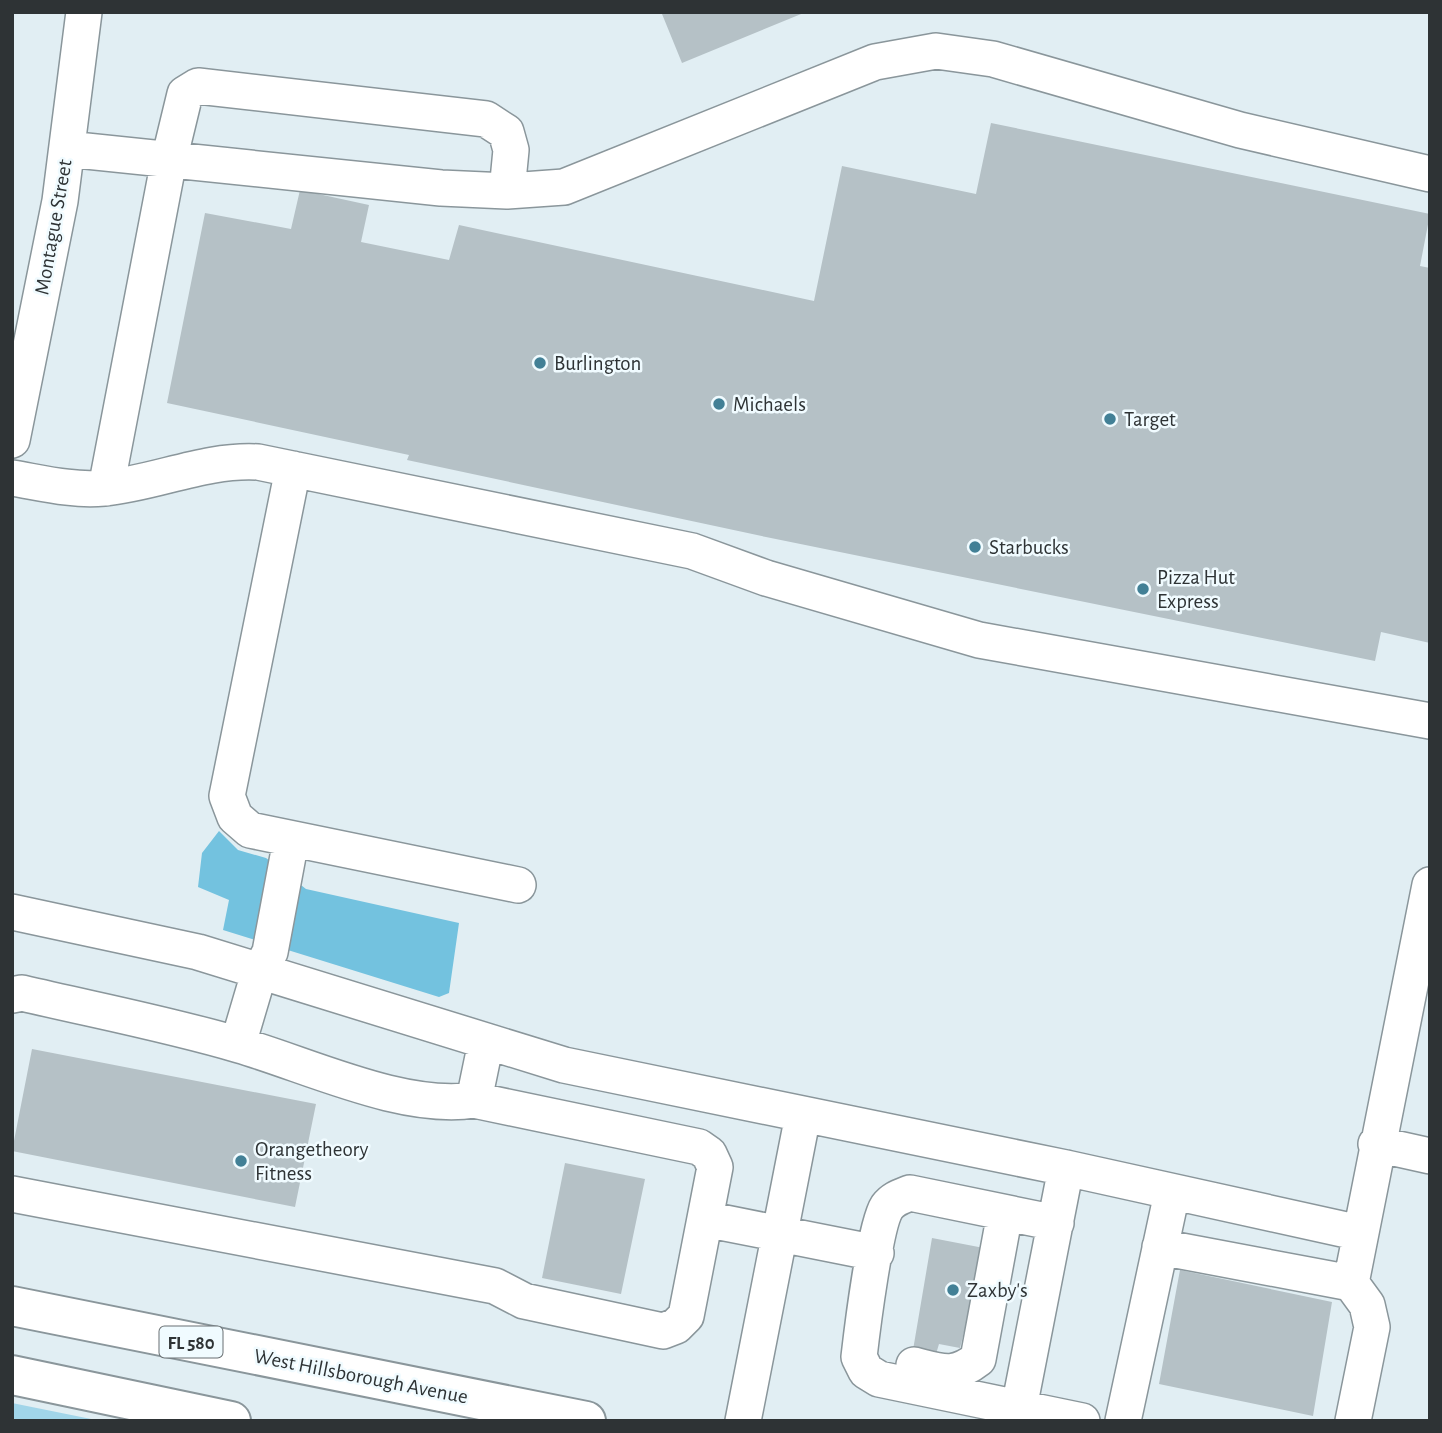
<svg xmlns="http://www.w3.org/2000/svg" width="1442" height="1433" viewBox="0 0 1442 1433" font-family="'Alegreya Sans',sans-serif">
  <rect width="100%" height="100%" fill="#e1eef3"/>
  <path fill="#a1d5e9" d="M 12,1403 L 101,1421 L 12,1421 Z"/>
  <path fill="#73c2df" d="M 219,831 L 238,850 L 266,858 L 306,889 L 459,923 L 449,993 L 439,997 L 223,930 L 229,900 L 198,887 L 202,853 Z"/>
  <path fill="#b5c1c6" d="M 666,12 L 806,12 L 682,63 L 662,14 Z
    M 991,123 L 1430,214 L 1420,266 L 1430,268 L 1430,643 L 1381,632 L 1375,661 L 766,537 L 407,460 L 409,455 L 167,403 L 205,213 L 291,229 L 300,190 L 369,205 L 361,242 L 449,260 L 459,225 L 814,301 L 842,166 L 976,194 Z
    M 32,1049 L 316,1104 L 295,1207 L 12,1151 Z
    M 565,1163 L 645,1179 L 621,1294 L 542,1278 Z
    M 932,1238 L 989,1249 L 974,1335 L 964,1332 L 960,1348 L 939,1344 L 936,1354 L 913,1350 Z
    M 1180,1270 L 1332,1302 L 1313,1416 L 1159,1384 Z"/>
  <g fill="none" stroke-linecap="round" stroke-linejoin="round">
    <defs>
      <path id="minor" d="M 67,149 L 441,188 L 507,191 L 564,187 L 875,62 L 936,51 L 993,59 L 1240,130 L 1430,174
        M 12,440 L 60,201 L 84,12
        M 293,469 L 227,796 L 235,817 L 250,830 L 518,885
        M 12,478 C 42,483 73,491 104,488 C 156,483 205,459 258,462 L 692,551 L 766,578 L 979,640 L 1430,721
        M 106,488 L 169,160 L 185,94 L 198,86 L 486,119 L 506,132 L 511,150 L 507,191
        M 12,912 L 198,952 L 564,1065 L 1066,1168 L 1360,1233
        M 12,995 L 22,993 C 94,1010 168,1024 239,1045 C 308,1065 403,1111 474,1100 L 699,1147 L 709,1154 L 715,1167 L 686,1316 L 676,1326 L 663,1331 L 524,1301 L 495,1286 L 12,1194
        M 238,1044 L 259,973 L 270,952 L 291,840
        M 474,1100 L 486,1042
        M 1376,1144 L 1430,1156
        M 1066,1168 L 1019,1408 L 1082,1421
        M 705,1219 L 876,1253
        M 1160,1247 L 1351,1283
        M 914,1365 C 942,1372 954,1378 978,1359 L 1005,1213
        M 1019,1408 L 879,1379 L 866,1371 L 859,1357 C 862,1331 875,1225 887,1207 C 893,1199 900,1197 910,1193 L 1056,1223
        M 743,1421 L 803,1115
        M 1123,1421 L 1172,1193
        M 1353,1421 L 1372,1327 L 1367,1305 L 1351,1283 L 1430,885"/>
      <path id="major" d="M 12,1306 L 586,1421
        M 12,1375 L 231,1421"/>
    </defs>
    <use href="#minor" stroke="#8a969b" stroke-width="38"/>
    <use href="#major" stroke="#8a969b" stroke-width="42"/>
    <use href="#minor" stroke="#fff" stroke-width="35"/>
    <use href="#major" stroke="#fff" stroke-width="38"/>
  </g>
  <g fill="#428096" stroke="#f0fbff" stroke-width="2.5">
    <circle cx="540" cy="363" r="7"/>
    <circle cx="719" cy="404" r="7"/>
    <circle cx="1110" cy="419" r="7"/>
    <circle cx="975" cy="547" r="7"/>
    <circle cx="1143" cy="589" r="7"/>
    <circle cx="241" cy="1161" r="7"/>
    <circle cx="953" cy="1290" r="7"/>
  </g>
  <g text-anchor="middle" stroke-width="5" stroke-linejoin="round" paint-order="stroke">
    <rect fill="#f0fbff" stroke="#686f72" stroke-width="2" x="159.5" y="1326.5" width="63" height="31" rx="5"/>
    <g font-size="19" font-weight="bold" fill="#2e3335">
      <text x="191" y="1349">FL 580</text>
    </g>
    <g font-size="21" fill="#2e3335" stroke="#f0fbff">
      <text transform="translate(53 227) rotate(-80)" y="7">Montague Street</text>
      <text transform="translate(361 1376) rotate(11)" y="7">West Hillsborough Avenue</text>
    </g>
    <g font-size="21" fill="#2e3335" stroke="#f0fbff" text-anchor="start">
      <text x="554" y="370">Burlington</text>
      <text x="733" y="411">Michaels</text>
      <text x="1124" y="426">Target</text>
      <text x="989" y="554">Starbucks</text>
      <text x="1157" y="584">Pizza Hut<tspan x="1157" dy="24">Express</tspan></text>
      <text x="255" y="1156">Orangetheory<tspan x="255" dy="24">Fitness</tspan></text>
      <text x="967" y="1297">Zaxby's</text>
    </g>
  </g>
  <rect width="1442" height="1433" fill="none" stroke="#2e3335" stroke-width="28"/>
</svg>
